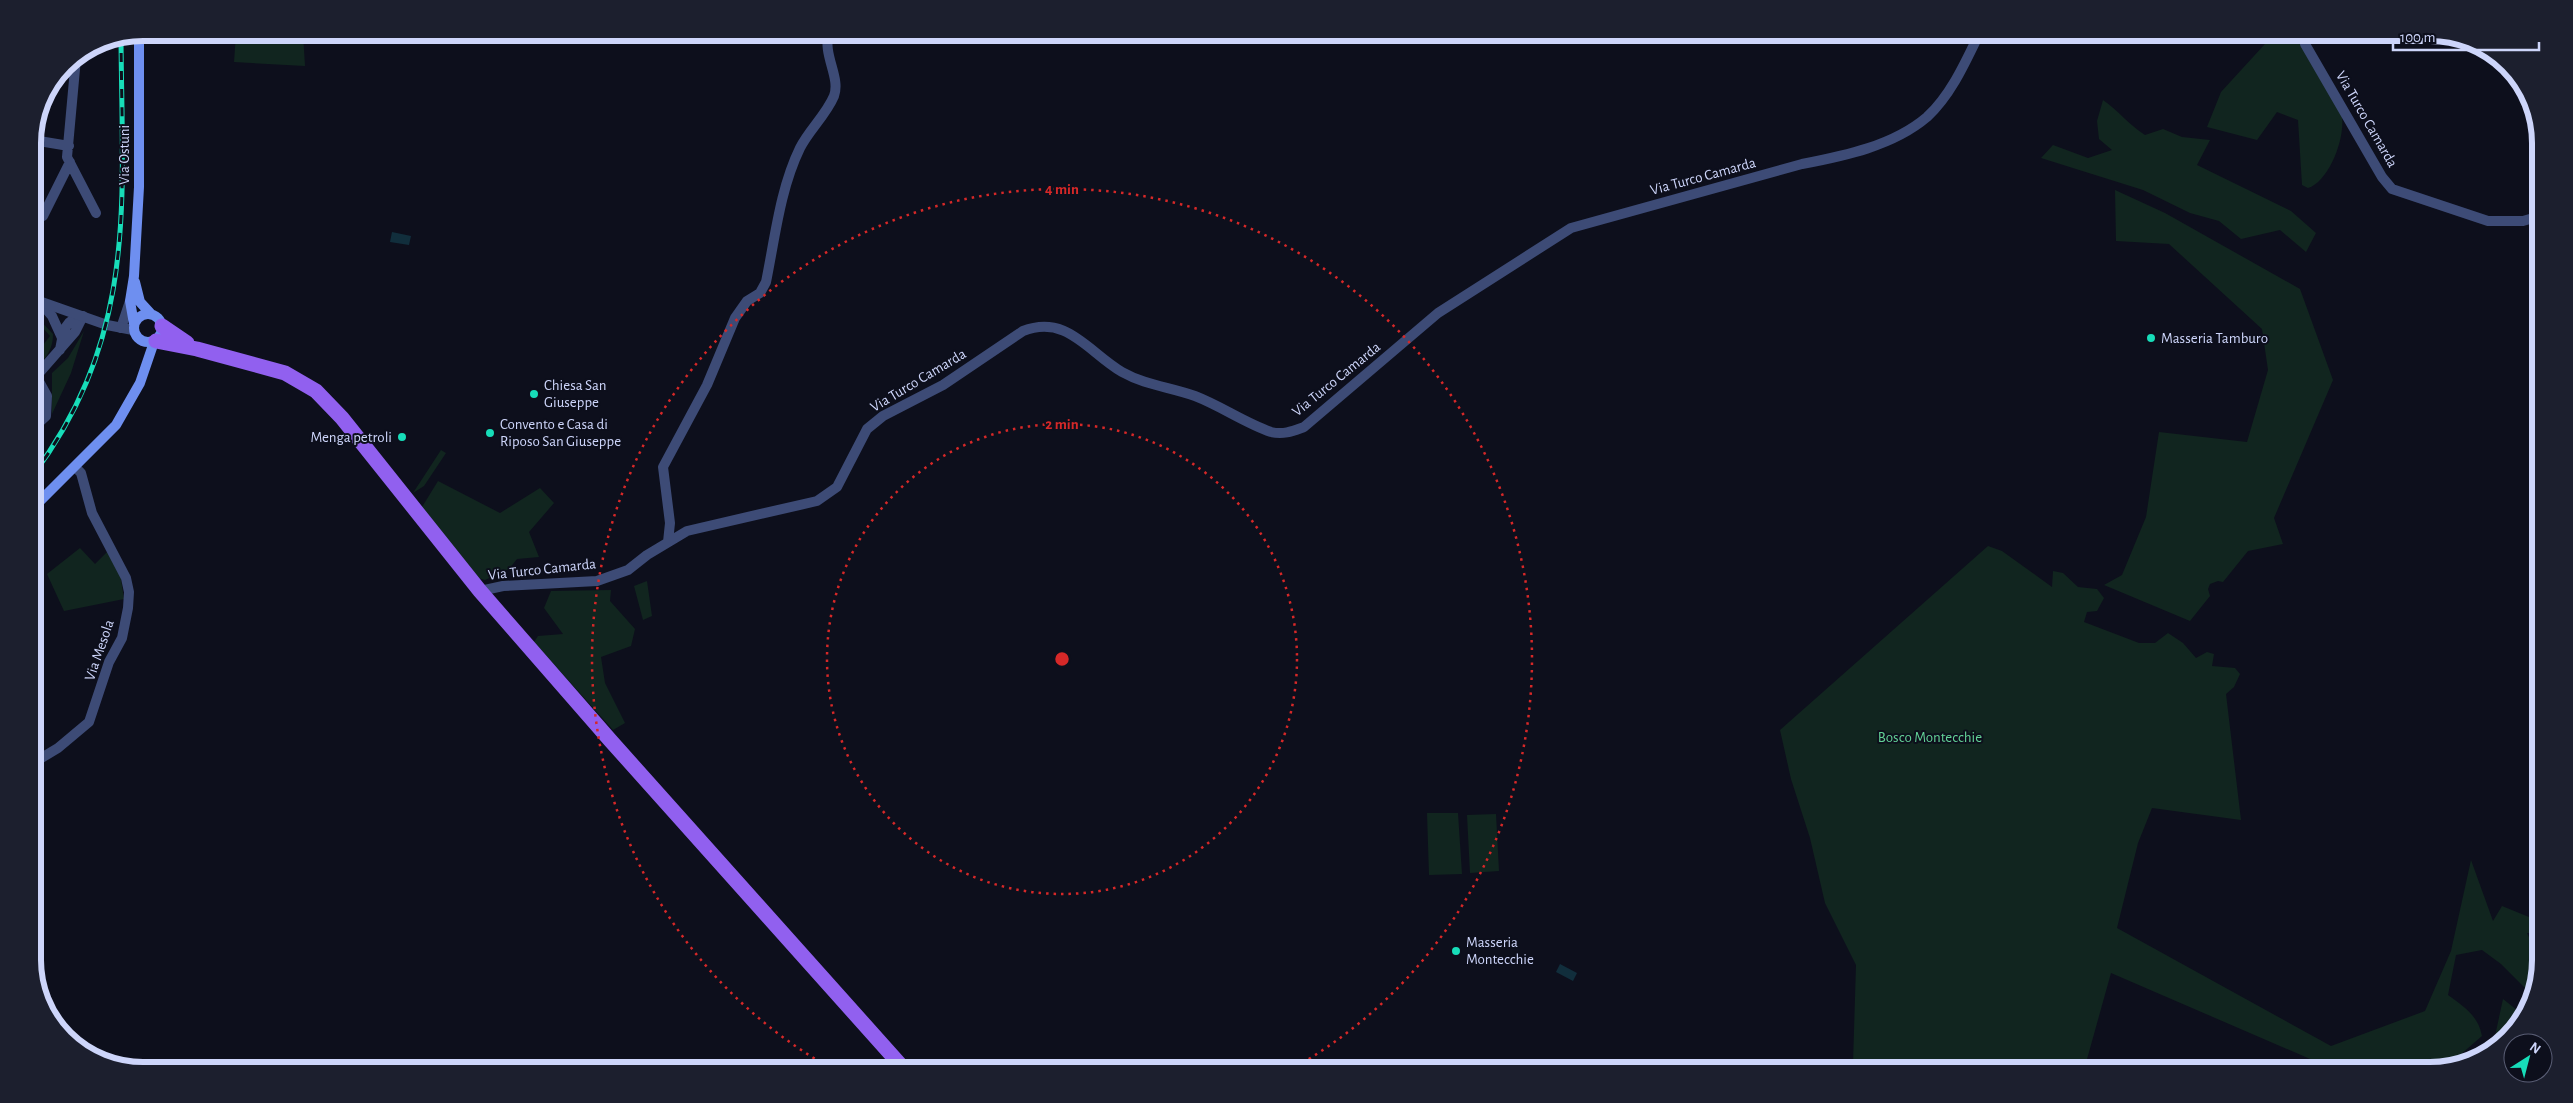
<svg xmlns="http://www.w3.org/2000/svg" width="2573" height="1103" viewBox="0 0 2573 1103" font-family="'Alegreya Sans',sans-serif">
  <rect width="100%" height="100%" fill="#0d0f1c"/>
  <path fill="#11251f" d="M 236,33 L 303,33 L 305,66 L 234,62 Z
    M 2275,33 L 2293,33 C 2308,57 2328,82 2340,109 C 2349,129 2331,181 2308,188 L 2302,185 L 2298,120 L 2277,112 L 2257,140 L 2207,127 L 2221,92 Z
    M 2103,100 C 2119,111 2129,125 2145,135 L 2163,129 L 2182,137 L 2210,140 L 2197,165 L 2291,211 L 2316,233 L 2306,252 L 2280,230 L 2241,239 L 2219,221 L 2190,213 L 2143,190 L 2041,158 L 2053,145 L 2088,158 L 2112,150 L 2099,139 L 2097,121 Z
    M 2115,190 L 2165,213 L 2300,289 L 2333,380 L 2274,518 L 2283,544 L 2248,551 L 2223,582 L 2218,581 L 2210,584 L 2208,589 L 2210,596 L 2190,621 L 2104,585 L 2122,575 L 2146,517 L 2159,432 L 2247,442 L 2268,370 L 2262,329 L 2169,244 L 2116,241 Z
    M 33,313 L 53,334 C 53,348 48,355 39,365 L 33,358 L 50,336 L 33,317 Z
    M 84,331 L 71,373 L 52,414 L 52,373 L 68,358 Z
    M 441,450 L 446,453 L 424,486 L 413,493 Z
    M 438,481 L 500,513 L 540,488 L 554,503 L 529,532 L 539,557 L 517,559 L 509,569 L 485,580 L 478,578 L 422,507 Z
    M 1988,546 L 2002,551 L 2052,587 L 2053,571 L 2063,573 L 2078,587 L 2097,589 L 2104,598 L 2097,611 L 2087,612 L 2084,622 L 2139,643 L 2155,643 L 2168,633 L 2183,643 L 2196,658 L 2207,652 L 2214,654 L 2212,666 L 2235,668 L 2240,674 L 2234,687 L 2226,694 L 2241,820 L 2152,808 L 2138,843 L 2117,928 L 2331,1046 L 2425,1011 L 2451,951 L 2471,860 L 2493,921 L 2502,906 L 2529,917 L 2540,913 L 2540,933 L 2527,933 L 2540,961 L 2533,996 L 2501,964 L 2482,950 L 2456,955 L 2448,995 C 2464,1007 2478,1015 2482,1036 L 2460,1055 L 2464,1060 L 2430,1070 L 2325,1070 L 2324,1065 L 2111,973 L 2084,1070 L 1848,1070 L 1853,1063 L 1856,965 L 1825,903 L 1810,838 L 1791,779 L 1780,730 Z
    M 80,548 L 95,564 L 107,552 L 120,573 L 124,599 L 64,611 L 47,574 Z
    M 647,581 L 652,616 L 643,620 L 634,586 Z
    M 611,590 L 610,601 L 635,629 L 631,646 L 601,657 L 605,683 L 625,723 L 613,730 L 534,642 L 538,636 L 563,634 L 544,608 L 551,591 Z
    M 1427,813 L 1458,813 L 1462,874 L 1429,875 Z
    M 1496,814 L 1499,871 L 1470,873 L 1467,815 Z
    M 2503,999 L 2522,1014 L 2492,1051 L 2492,1050 Z"/>
  <path fill="#112e3c" d="M 392,232 L 411,236 L 409,245 L 390,242 Z
    M 1560,964 L 1577,973 L 1573,981 L 1556,972 Z"/>
  <g fill="none" stroke-linecap="round" stroke-linejoin="round">
    <path stroke="#3d4b76" stroke-width="10" d="M 2303,32 L 2305,44 L 2382,177 L 2392,189 L 2488,221 L 2523,221 L 2540,216
      M 76,58 L 67,157 L 96,213
      M 33,140 L 69,146
      M 33,211 L 43,216 L 70,162
      M 39,301 L 52,316 L 62,338
      M 121,328 L 130,301
      M 60,350 C 63,333 64,319 83,316
      M 33,380 L 75,332 L 83,316
      M 33,428 L 46,416 L 47,396 L 36,376
      M 668,542 L 670,523 L 663,467 L 707,385 L 735,318 L 747,301 L 760,293 L 766,282 C 775,238 780,189 800,148 C 809,130 826,115 834,96 C 841,77 822,55 829,32
      M 480,591 L 503,586 L 597,581 L 628,570 L 647,555 L 687,531 L 817,501 L 837,487 L 867,429 L 883,416 L 943,385 L 1023,331 C 1067,314 1088,352 1122,372 C 1145,385 1170,387 1195,396 C 1221,406 1245,423 1271,432 C 1284,435 1293,431 1304,427 L 1438,313 L 1571,228 L 1802,164 C 1844,156 1893,146 1927,117 C 1951,95 1966,61 1980,32
      M 33,763 L 58,748 L 89,722 L 109,662 L 122,638 L 128,608 L 129,592 L 126,578 L 92,513 L 81,473 L 76,468"/>
    <path stroke="#3d4b76" stroke-width="10" d="M 33,299 L 107,325 L 133,330"/>
    <path stroke="#6e8ff0" stroke-width="10" d="M 135,282 L 140,302 L 151,314
      M134 328a14 14 0 1 1 28 0a14 14 0 1 1-28 0Z
      M 134,324 L 130,301 L 134,276 L 139,187 L 139,33
      M 33,508 L 116,425 L 140,383 L 154,342"/>
    <path stroke="#9160ef" stroke-width="15" d="M 162,326 L 187,343
      M 156,341 L 197,349 L 285,373 L 316,391 L 342,418 L 480,591 L 610,740 L 905,1070"/>
    <defs>
      <path id="rail" d="M 33,475 C 138,334 122,203 121,37"/>
    </defs>
    <use href="#rail" stroke="#17ddb9" stroke-width="5"/>
    <use href="#rail" stroke="#0d0f1c" stroke-width="3" stroke-dasharray="9" stroke-linecap="butt"/>
  </g>
  <g fill="none" stroke="#d62828" stroke-width="2.5" stroke-dasharray="2.5 5">
    <circle cx="1062" cy="659" r="235"/>
    <path d="M834 1070A470 470 0 1 1 1290 1070"/>
  </g>
  <g fill="#17ddb9" stroke="#0d0f1c" stroke-width="2">
    <circle cx="2151" cy="338" r="5"/>
    <circle cx="534" cy="394" r="5"/>
    <circle cx="490" cy="433" r="5"/>
    <circle cx="402" cy="437" r="5"/>
    <circle cx="1456" cy="951" r="5"/>
  </g>
  <g text-anchor="middle" stroke-width="4" stroke-linejoin="round" paint-order="stroke">
    <g font-size="15" fill="#cdd5fa" stroke="#0d0f1c">
      <text transform="translate(2367 119) rotate(60)" y="5">Via Turco Camarda</text>
      <text transform="translate(124 155) rotate(-90)" y="5">Via Ostuni</text>
      <text transform="translate(1703 176) rotate(-15)" y="5">Via Turco Camarda</text>
      <text transform="translate(1336 379) rotate(-39)" y="5">Via Turco Camarda</text>
      <text transform="translate(918 380) rotate(-31)" y="5">Via Turco Camarda</text>
      <text transform="translate(542 569) rotate(-6)" y="5">Via Turco Camarda</text>
      <text transform="translate(99 650) rotate(-71)" y="5">Via Mesola</text>
    </g>
    <g font-size="15" fill="#cdd5fa" stroke="#0d0f1c" text-anchor="start">
      <text x="2161" y="343">Masseria Tamburo</text>
      <text x="544" y="390">Chiesa San<tspan x="544" dy="17">Giuseppe</tspan></text>
      <text x="500" y="429">Convento e Casa di<tspan x="500" dy="17">Riposo San Giuseppe</tspan></text>
      <text x="392" y="442" text-anchor="end">Menga petroli</text>
      <text x="1466" y="947">Masseria<tspan x="1466" dy="17">Montecchie</tspan></text>
    </g>
    <g font-size="15" fill="#62d196" stroke="#0d0f1c">
      <text x="1930" y="742">Bosco Montecchie</text>
    </g>
  </g>
  <path d="M0 0H2573V1103H0ZM143 41H2430A102 102 0 0 1 2532 143V960A102 102 0 0 1 2430 1062H143A102 102 0 0 1 41 960V143A102 102 0 0 1 143 41Z" fill="#1c1f2e" fill-rule="evenodd"/>
  <path fill="none" stroke="#cdd5fa" stroke-width="6" d="M143 41H2430A102 102 0 0 1 2532 143V960A102 102 0 0 1 2430 1062H143A102 102 0 0 1 41 960V143A102 102 0 0 1 143 41Z"/>
  <circle cx="1062" cy="659" r="8" fill="#d62828" stroke="#0d0f1c" stroke-width="2.5"/>
  <g font-size="15" text-anchor="middle" font-weight="bold" fill="#d62828" stroke="#0d0f1c" stroke-width="4" stroke-linejoin="round" paint-order="stroke">
    <text x="1062" y="194">4 min</text>
    <text x="1062" y="429">2 min</text>
  </g>
  <g transform="translate(2528 1058) rotate(36)"><circle r="24" fill="#0d0f1c" stroke="#5a5e75"/>
  <path d="M0-4L9 19L0 12L-9 19Z" fill="#17ddb9"/>
  <text y="-8" font-size="14" font-weight="bold" text-anchor="middle" fill="#cdd5fa">N</text>
  </g>
  <path d="M2393 42v8h146v-8" fill="none" stroke="#cdd5fa" stroke-width="2.5"/>
  <text x="2400" y="42" font-size="15" fill="#cdd5fa" stroke="#0d0f1c" stroke-width="4" paint-order="stroke">100 m</text>
</svg>
